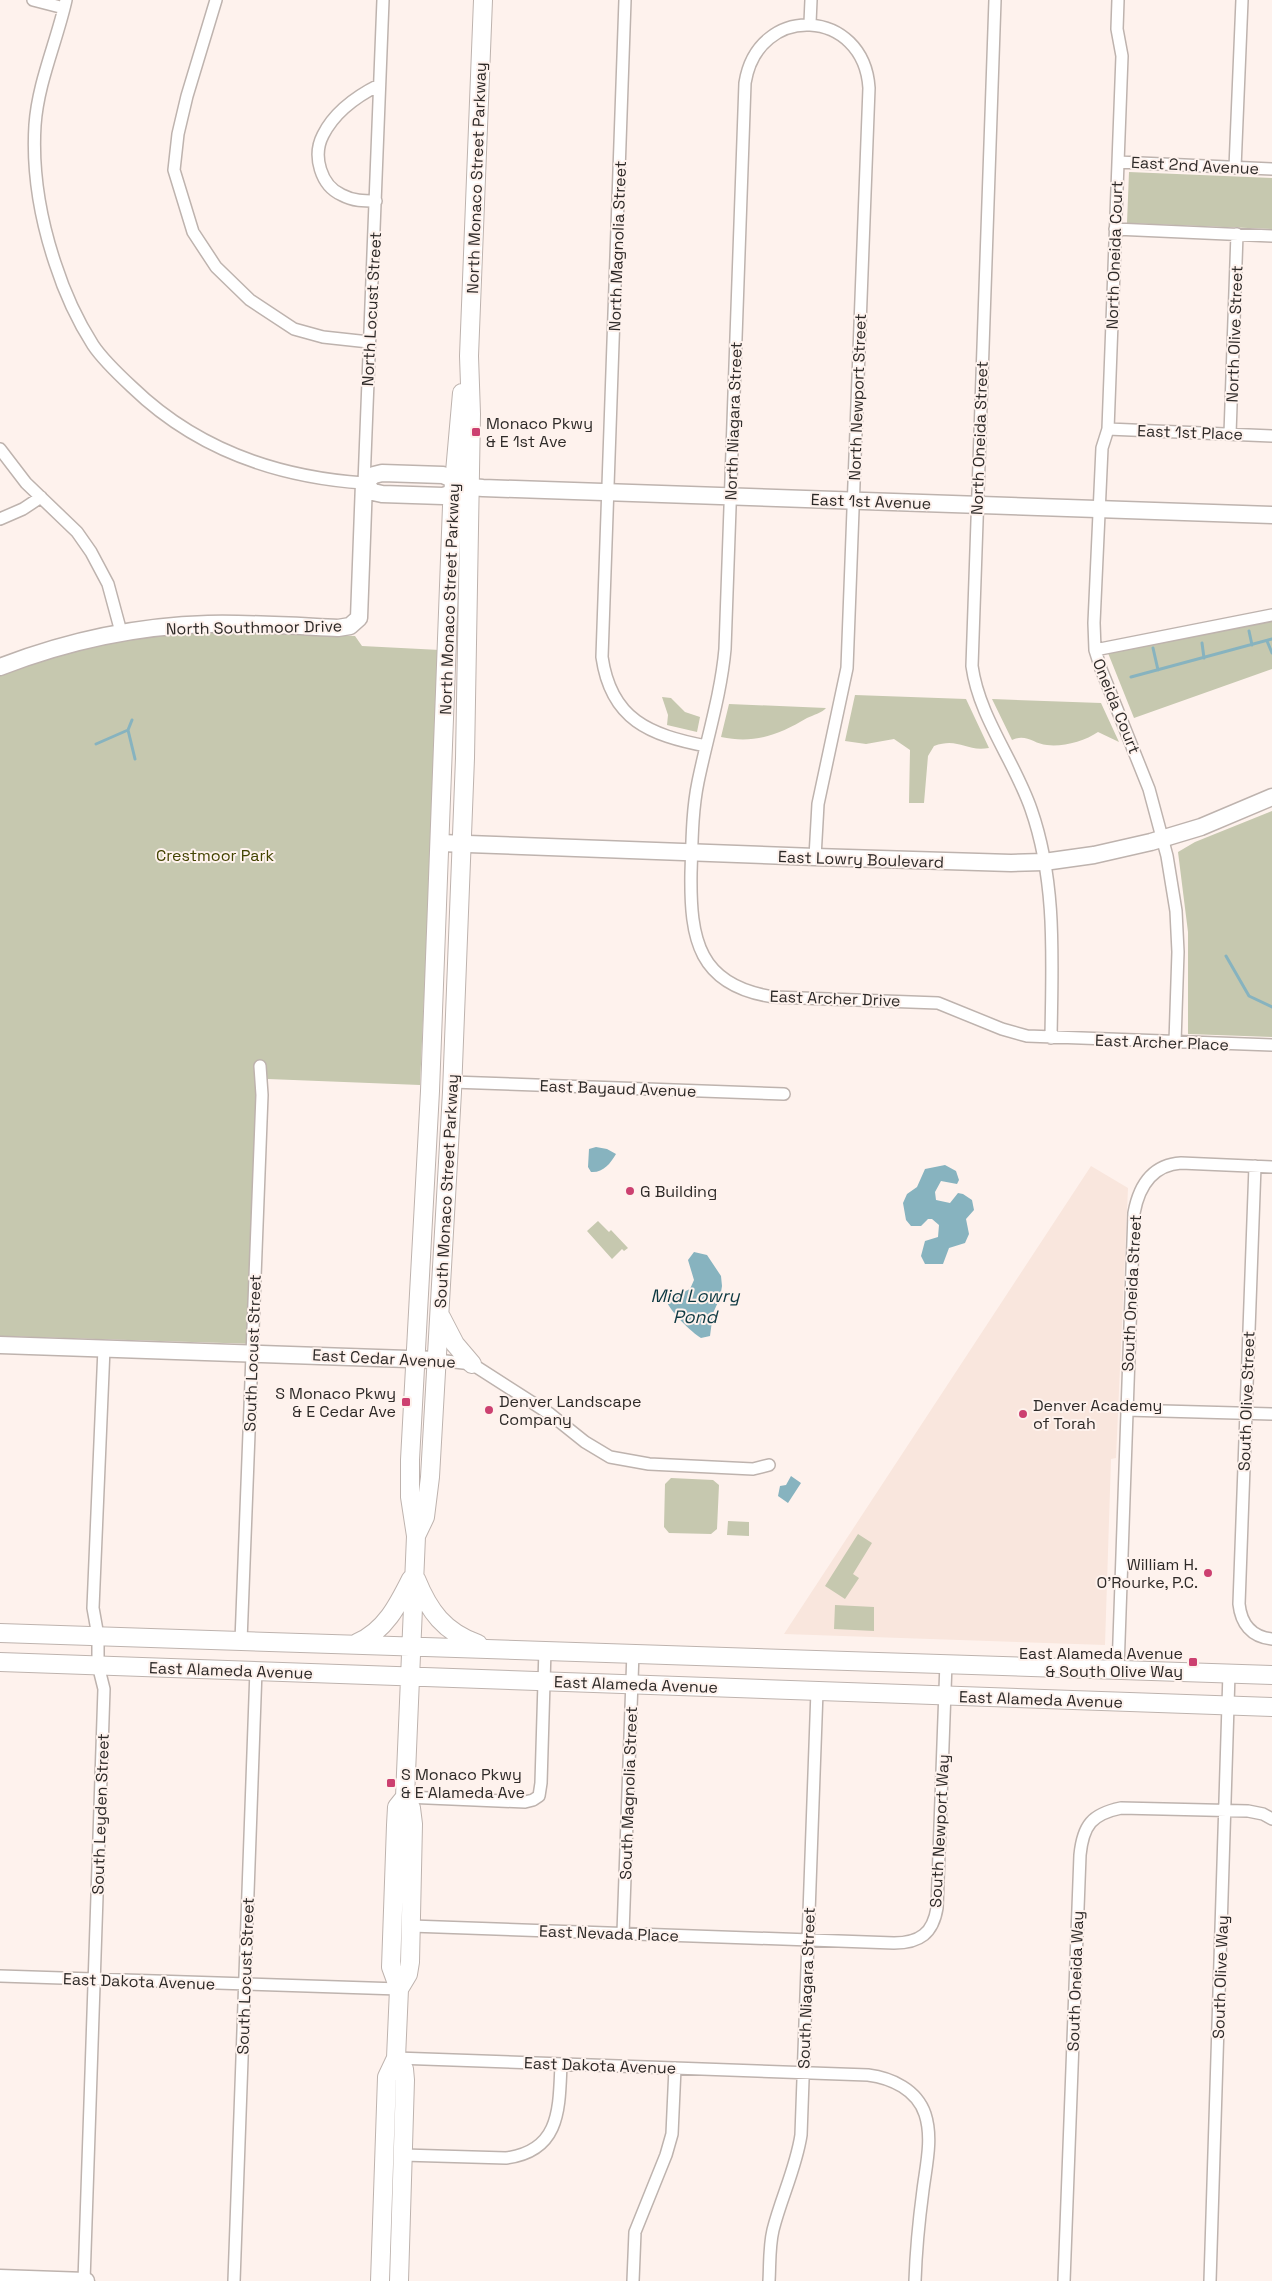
<svg xmlns="http://www.w3.org/2000/svg" width="1272" height="2281" viewBox="0 0 1272 2281" font-family="'Space Grotesk',sans-serif">
  <rect width="100%" height="100%" fill="#fef2ed"/>
  <path fill="#f9e6dd" d="M 1091,1166 L 1128,1188 L 1116,1458 L 1111,1459 L 1105,1645 L 784,1634 Z"/>
  <path fill="#c6c8af" d="M 1129,172 L 1272,178 L 1272,229 L 1127,223 Z
    M 1272,621 L 1272,669 L 1134,718 L 1108,653 Z
    M 234,631 L 355,636 L 362,646 L 440,650 L 420,1085 L 268,1079 L 257,1344 L 0,1336 L 0,673 L 90,646 L 159,635 Z
    M 855,695 L 966,699 L 989,748 C 965,752 959,737 934,746 L 928,756 L 924,803 L 909,803 L 910,750 L 894,739 L 866,744 L 845,741 Z
    M 662,697 L 671,698 L 685,712 L 700,717 L 697,732 L 667,725 L 668,715 Z
    M 992,699 L 1101,703 L 1119,742 L 1098,732 C 1085,741 1063,747 1047,745 C 1034,744 1026,733 1012,740 Z
    M 729,704 L 826,708 C 822,713 813,715 807,718 C 779,735 754,744 721,737 Z
    M 1272,811 L 1272,1037 L 1188,1034 L 1188,932 L 1178,852 L 1195,842 Z
    M 598,1221 L 609,1232 L 611,1230 L 628,1248 L 624,1251 L 622,1249 L 612,1259 L 587,1231 Z
    M 671,1478 L 713,1480 L 719,1485 L 717,1529 L 711,1534 L 669,1533 L 664,1527 L 665,1484 Z
    M 728,1521 L 749,1522 L 749,1536 L 727,1535 Z
    M 858,1534 L 872,1543 L 853,1574 L 859,1578 L 845,1599 L 825,1586 Z
    M 835,1605 L 874,1607 L 874,1631 L 834,1629 Z"/>
  <path fill="#87b3bf" d="M 596,1147 L 607,1149 L 616,1154 C 610,1164 603,1173 591,1172 L 588,1167 L 589,1149 Z
    M 945,1165 L 956,1171 L 959,1180 L 957,1184 L 941,1181 L 935,1192 L 936,1200 L 950,1203 L 958,1193 L 963,1194 L 972,1200 L 974,1210 L 966,1219 L 969,1234 L 965,1243 L 949,1248 L 943,1264 L 925,1264 L 921,1256 L 925,1241 L 938,1237 L 939,1225 L 932,1219 L 928,1219 L 921,1226 L 911,1226 L 906,1220 L 903,1203 L 907,1194 L 917,1187 L 925,1169 Z
    M 694,1252 L 707,1255 L 721,1276 L 722,1286 L 720,1298 L 713,1313 L 710,1336 L 701,1338 C 692,1333 669,1310 666,1300 L 690,1289 L 694,1280 L 688,1260 Z
    M 791,1476 L 801,1483 L 788,1503 L 778,1496 L 780,1486 L 786,1485 Z"/>
  <g fill="none" stroke-linecap="round" stroke-linejoin="round">
    <path stroke="#87b3bf" stroke-width="3" d="M 1249,631 L 1252,645
      M 1267,641 L 1272,653
      M 1202,643 L 1204,658
      M 1153,648 L 1158,670
      M 1131,677 L 1272,639
      M 132,720 L 128,730 L 135,759
      M 96,744 L 128,730
      M 1226,956 L 1249,996 L 1272,1007"/>
    <defs>
      <path id="street" d="M 33,0 L 64,8
        M 66,0 C 57,41 38,82 35,125 C 32,173 40,218 55,263 C 64,291 77,320 93,345 C 103,360 118,374 132,387 C 196,449 275,477 364,483 L 383,0
        M 216,0 L 187,96 L 178,134 L 174,170 L 193,232 L 216,267 L 250,300 L 294,329 L 323,337 L 369,342
        M 625,0 L 602,657 C 611,720 650,735 706,746
        M 995,0 L 972,666 C 979,717 1014,760 1031,809 C 1057,883 1052,961 1051,1038
        M 1118,0 L 1117,29 L 1122,56 L 1108,429 L 1102,448 L 1094,623 L 1095,650 L 1101,669 L 1149,789 L 1167,856 L 1176,911 L 1178,952 L 1175,1042
        M 810,23 L 811,0
        M 1118,162 L 1272,169
        M 1235,168 L 1242,0
        M 376,201 C 364,201 353,201 342,195 C 321,186 312,156 323,135 C 334,113 357,96 379,85
        M 1115,229 L 1272,236
        M 1108,429 L 1272,436
        M 1230,434 L 1237,234
        M 0,449 L 26,483 L 77,532 L 91,552 L 108,584 L 121,632
        M 0,519 L 23,509 L 41,497
        M 1095,650 L 1272,615
        M 815,857 L 818,804 L 847,668 L 869,88 C 864,8 758,2 745,83 L 725,649 C 721,694 707,738 698,782 C 692,811 692,843 691,873 C 690,939 698,986 774,997 L 938,1003 L 1002,1029 L 1027,1036 L 1272,1045
        M 452,1082 L 784,1094
        M 1255,1166 L 1239,1604 C 1241,1623 1251,1637 1272,1639
        M 437,1360 L 472,1364 L 550,1414 L 585,1442 L 610,1457 L 649,1464 L 753,1469 L 769,1465
        M 1126,1410 L 1272,1414
        M 241,1641 L 262,1095 L 260,1066
        M 1118,1669 L 1134,1213 C 1139,1186 1152,1165 1181,1163 L 1272,1167
        M 405,1797 L 525,1802 L 533,1800 L 539,1796 L 541,1783 L 545,1649
        M 411,1926 L 894,1943 C 920,1943 933,1933 937,1908 L 946,1663
        M 623,1933 L 633,1652
        M 0,1976 L 399,1989
        M 396,2058 L 868,2075 C 892,2078 917,2090 925,2114 C 933,2138 926,2166 923,2190 C 919,2220 916,2250 915,2281
        M 403,2155 L 506,2158 C 561,2151 559,2108 561,2064
        M 84,2281 L 104,1689 L 98,1665 L 98,1636 L 93,1608 L 104,1348
        M 234,2281 L 256,1670
        M 633,2281 L 635,2232 L 666,2155 L 672,2134 L 675,2068
        M 769,2281 C 770,2264 769,2247 773,2230 C 781,2198 796,2168 801,2135 L 817,1691
        M 1064,2281 L 1080,1855 C 1083,1825 1092,1814 1121,1808 L 1248,1811 L 1263,1814 L 1272,1819
        M 1210,2281 L 1229,1673"/>
      <path id="secondary" d="M 364,483 L 374,475 L 382,473 L 443,475 L 470,487 L 483,488 L 1272,515
        M 364,483 L 373,492 L 382,494 L 443,496 L 464,489
        M 0,667 C 67,641 137,626 208,624 C 252,623 295,626 338,628 L 350,626 L 359,618 L 364,483
        M 440,843 L 815,857 L 1011,863 L 1044,862 L 1094,855 L 1151,842 L 1201,827 L 1272,797
        M 0,1345 L 437,1360
        M 0,2278 L 86,2281"/>
      <path id="primary" d="M 441,1317 L 455,1344 L 472,1364
        M 416,1536 L 425,1517 L 430,1477 L 452,1092 L 465,758 L 471,414 L 469,356 L 483,0
        M 416,1579 C 429,1611 444,1632 478,1644
        M 0,1633 L 1272,1675
        M 357,1643 C 385,1631 398,1605 411,1579
        M 0,1662 L 1272,1707
        M 405,1797 L 416,1536 L 410,1497 L 410,1460 L 430,1091 L 452,506 L 462,393
        M 399,1989 L 408,1974 L 410,1962 L 413,1824 L 411,1808 L 405,1797
        M 396,2058 L 404,2069 L 405,2080 L 399,2281
        M 380,2281 L 387,2077 L 396,2058 L 399,1989 L 391,1967 L 396,1825 L 397,1807 L 405,1797"/>
    </defs>
    <use href="#street" stroke="#beb3ae" stroke-width="14"/>
    <use href="#secondary" stroke="#beb3ae" stroke-width="19"/>
    <use href="#primary" stroke="#beb3ae" stroke-width="20"/>
    <use href="#street" stroke="#fff" stroke-width="11"/>
    <use href="#secondary" stroke="#fff" stroke-width="16"/>
    <use href="#primary" stroke="#fff" stroke-width="18"/>
  </g>
  <g fill="#cc4070" stroke="#fef2ed" stroke-width="2">
    <rect x="471" y="427" width="10" height="10" rx="2.5"/>
    <circle cx="630" cy="1191" r="5"/>
    <rect x="401" y="1397" width="10" height="10" rx="2.5"/>
    <circle cx="489" cy="1410" r="5"/>
    <circle cx="1023" cy="1414" r="5"/>
    <circle cx="1208" cy="1573" r="5"/>
    <rect x="1188" y="1657" width="10" height="10" rx="2.5"/>
    <rect x="386" y="1778" width="10" height="10" rx="2.5"/>
  </g>
  <g text-anchor="middle" stroke-width="4" stroke-linejoin="round" paint-order="stroke">
    <g font-size="16" fill="#2e2a28" stroke="#fef2ed">
      <text transform="translate(1195 165) rotate(3)" y="6">East 2nd Avenue</text>
      <text transform="translate(476 178) rotate(-88)" y="6">North Monaco Street Parkway</text>
      <text transform="translate(617 246) rotate(-88)" y="6">North Magnolia Street</text>
      <text transform="translate(1114 255) rotate(-88)" y="6">North Oneida Court</text>
      <text transform="translate(371 309) rotate(-87)" y="6">North Locust Street</text>
      <text transform="translate(1234 334) rotate(-88)" y="6">North Olive Street</text>
      <text transform="translate(857 397) rotate(-88)" y="6">North Newport Street</text>
      <text transform="translate(733 421) rotate(-88)" y="6">North Niagara Street</text>
      <text transform="translate(1190 432) rotate(2)" y="6">East 1st Place</text>
      <text transform="translate(979 438) rotate(-88)" y="6">North Oneida Street</text>
      <text transform="translate(871 501) rotate(2)" y="6">East 1st Avenue</text>
      <text transform="translate(449 599) rotate(-88)" y="6">North Monaco Street Parkway</text>
      <text transform="translate(254 627) rotate(-1)" y="6">North Southmoor Drive</text>
      <text transform="translate(1117 706) rotate(68)" y="6">Oneida Court</text>
      <text transform="translate(861 859) rotate(2)" y="6">East Lowry Boulevard</text>
      <text transform="translate(835 998) rotate(2)" y="6">East Archer Drive</text>
      <text transform="translate(1162 1042) rotate(2)" y="6">East Archer Place</text>
      <text transform="translate(618 1088) rotate(2)" y="6">East Bayaud Avenue</text>
      <text transform="translate(446 1191) rotate(-87)" y="6">South Monaco Street Parkway</text>
      <text transform="translate(1131 1293) rotate(-87)" y="6">South Oneida Street</text>
      <text transform="translate(252 1353) rotate(-88)" y="6">South Locust Street</text>
      <text transform="translate(384 1358) rotate(3)" y="6">East Cedar Avenue</text>
      <text transform="translate(1246 1401) rotate(-88)" y="6">South Olive Street</text>
      <text transform="translate(231 1670) rotate(2)" y="6">East Alameda Avenue</text>
      <text transform="translate(636 1684) rotate(2)" y="6">East Alameda Avenue</text>
      <text transform="translate(1041 1699) rotate(2)" y="6">East Alameda Avenue</text>
      <text transform="translate(628 1793) rotate(-88)" y="6">South Magnolia Street</text>
      <text transform="translate(100 1814) rotate(-88)" y="6">South Leyden Street</text>
      <text transform="translate(939 1831) rotate(-87)" y="6">South Newport Way</text>
      <text transform="translate(609 1933) rotate(2)" y="6">East Nevada Place</text>
      <text transform="translate(245 1976) rotate(-88)" y="6">South Locust Street</text>
      <text transform="translate(1220 1977) rotate(-88)" y="6">South Olive Way</text>
      <text transform="translate(139 1981) rotate(2)" y="6">East Dakota Avenue</text>
      <text transform="translate(1075 1981) rotate(-88)" y="6">South Oneida Way</text>
      <text transform="translate(806 1988) rotate(-88)" y="6">South Niagara Street</text>
      <text transform="translate(600 2065) rotate(2)" y="6">East Dakota Avenue</text>
    </g>
    <g font-size="16" fill="#2e2a28" stroke="#fef2ed" text-anchor="start">
      <text x="486" y="429">Monaco Pkwy<tspan x="486" dy="18">&amp; E 1st Ave</tspan></text>
      <text x="640" y="1197">G Building</text>
      <text x="396" y="1399" text-anchor="end">S Monaco Pkwy<tspan x="396" dy="18">&amp; E Cedar Ave</tspan></text>
      <text x="499" y="1407">Denver Landscape<tspan x="499" dy="18">Company</tspan></text>
      <text x="1033" y="1411">Denver Academy<tspan x="1033" dy="18">of Torah</tspan></text>
      <text x="1198" y="1570" text-anchor="end">William H.<tspan x="1198" dy="18">O'Rourke, P.C.</tspan></text>
      <text x="1183" y="1659" text-anchor="end">East Alameda Avenue<tspan x="1183" dy="18">&amp; South Olive Way</tspan></text>
      <text x="401" y="1780">S Monaco Pkwy<tspan x="401" dy="18">&amp; E Alameda Ave</tspan></text>
    </g>
    <g font-size="16" fill="#424300" stroke="#fef2ed">
      <text x="215" y="861">Crestmoor Park</text>
    </g>
    <g font-size="18" font-style="italic" fill="#0c3841" stroke="#fef2ed">
      <text x="695" y="1302">Mid Lowry<tspan x="695" dy="21">Pond</tspan></text>
    </g>
  </g>
</svg>
